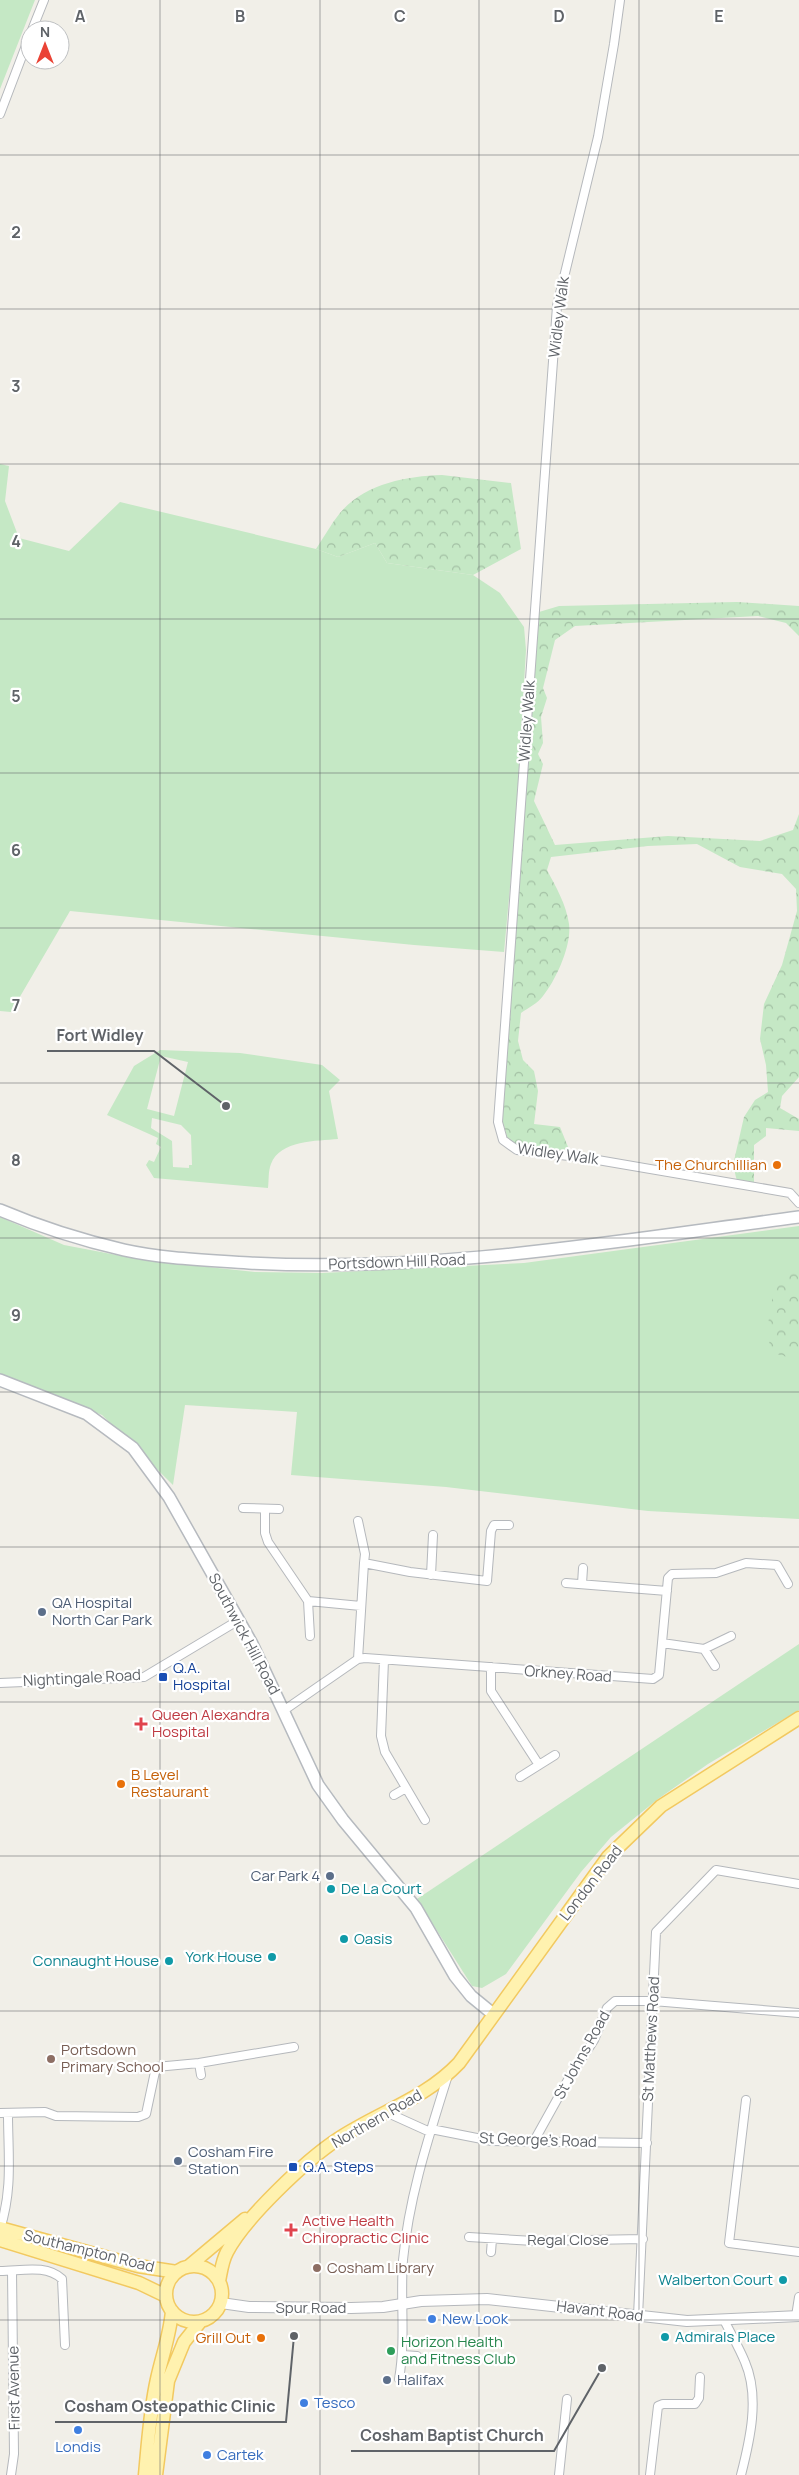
<svg xmlns="http://www.w3.org/2000/svg" width="799" height="2475" viewBox="0 0 799 2475" font-family="Manrope,sans-serif">
  <defs>
    <pattern id="forest-crowns" width="20" height="18" patternUnits="userSpaceOnUse" patternTransform="scale(1.25)"><rect width="20" height="18" fill="#c5e8c5"/><path d="M2 6a3 3 0 1 1 6 0M12 15a3 3 0 1 1 6 0" fill="none" stroke="#a3c0a4"/></pattern>
  </defs>
  <rect width="100%" height="100%" fill="#f1efe8"/>
  <path fill="#c5e8c5" fill-rule="evenodd" d="M 0,0 L 35,0 L 0,89 Z
    M 0,464 L 9,466 L 5,501 L 19,538 L 69,551 L 120,502 L 316,549 L 338,557 L 375,543 L 387,563 L 473,575 L 500,593 L 524,627 L 526,650 L 515,833 L 504,952 L 414,945 L 70,911 L 11,1012 L 0,1011 Z
    M 160,1050 L 240,1053 L 322,1065 L 340,1080 L 329,1091 L 338,1139 C 317,1141 280,1140 271,1164 C 268,1171 269,1181 268,1188 L 154,1178 L 146,1165 L 149,1160 L 154,1162 L 161,1147 L 156,1144 L 158,1138 L 107,1115 L 134,1066 ZM 161,1056 L 188,1062 L 174,1116 L 147,1109 ZM 152,1118 L 181,1125 L 191,1135 L 192,1165 L 189,1165 L 189,1168 L 173,1167 L 172,1141 L 151,1128 Z
    M 0,1217 L 64,1245 L 143,1260 L 255,1272 L 322,1273 L 524,1263 L 799,1226 L 799,1519 L 648,1511 L 446,1487 L 291,1475 L 297,1412 L 185,1405 L 173,1485 L 102,1415 L 0,1374 Z
    M 799,1644 L 799,1710 L 708,1764 L 658,1799 L 611,1837 L 581,1872 L 506,1974 L 482,1988 L 472,1986 L 417,1899 Z"/>
  <path fill="url(#forest-crowns)" d="M 442,475 L 511,483 L 521,549 L 473,575 L 387,563 L 375,543 L 338,557 L 316,549 C 324,537 331,524 340,513 C 364,484 406,476 442,475 Z
    M 737,602 L 799,606 L 799,636 L 786,623 L 758,616 L 575,626 L 555,640 L 543,688 L 547,698 L 541,717 L 543,743 L 538,754 L 543,764 L 534,801 L 555,845 L 668,836 L 760,841 L 793,830 L 799,814 L 799,1077 L 782,1096 L 780,1108 L 799,1119 L 799,1131 L 766,1128 L 766,1136 L 754,1145 L 754,1184 L 737,1181 L 733,1165 L 744,1117 L 755,1100 L 768,1092 L 766,1065 L 760,1039 L 764,1004 L 782,965 L 797,911 L 796,889 L 782,874 L 740,867 L 697,844 L 648,846 L 551,857 L 547,870 C 556,887 566,904 569,924 C 572,945 556,980 543,996 C 538,1003 528,1008 521,1013 L 518,1041 L 523,1060 L 534,1071 L 538,1091 L 534,1124 L 560,1127 L 570,1152 L 520,1146 L 508,1140 L 501,1116 L 539,612 L 559,606 Z
    M 789,1265 L 799,1265 L 799,1357 L 794,1359 L 770,1352 L 768,1324 L 776,1277 Z"/>
  <g fill="none" stroke-linecap="round" stroke-linejoin="round">
    <defs>
      <path id="minor" d="M 620,0 L 614,44 L 598,137 L 557,306 L 498,1122 L 503,1140 L 517,1150 L 586,1158 L 790,1193 L 799,1203
        M 32,30 L 44,0
        M 0,114 L 30,35
        M 243,1508 L 279,1509
        M 265,1509 L 265,1533 L 268,1542 L 308,1601 L 361,1606
        M 358,1521 L 365,1554 L 364,1563
        M 431,1575 L 433,1535
        M 566,1583 L 667,1591
        M 582,1584 L 583,1568
        M 308,1601 L 310,1636
        M 662,1643 L 704,1649 L 731,1636
        M 704,1649 L 715,1666
        M 358,1659 L 364,1563 L 410,1572 L 487,1581 L 491,1531 L 494,1525 L 509,1525
        M 384,1660 L 381,1736 L 385,1752 L 425,1820
        M 491,1667 L 491,1691 L 539,1765 L 520,1777
        M 0,1683 L 144,1677 L 239,1620
        M 283,1711 L 358,1659 L 365,1658 L 653,1679 L 659,1675 L 668,1578 L 672,1574 L 716,1573 L 746,1563 L 777,1565 L 788,1584
        M 539,1765 L 555,1755
        M 394,1795 L 406,1788
        M 199,2063 L 201,2075
        M 746,2100 L 729,2243 L 799,2252
        M 0,2113 L 45,2112 L 56,2116 L 138,2117 L 146,2114 L 156,2067 L 199,2063 L 294,2047
        M 388,2113 L 430,2132
        M 431,2129 L 492,2141 L 647,2143
        M 534,2141 L 569,2078 L 594,2040 L 607,2008 L 615,2001 L 653,2001 L 799,2013
        M 0,2229 C 13,2189 8,2154 8,2113
        M 469,2237 L 534,2241 L 643,2239
        M 491,2252 L 492,2239
        M 0,2271 C 21,2271 46,2264 62,2279 L 65,2345
        M 638,2316 L 656,1932 L 716,1870 L 799,1884
        M 796,2316 L 799,2297
        M 724,2320 C 731,2334 739,2347 745,2362 C 760,2397 750,2440 741,2475
        M 403,2355 L 417,2356
        M 399,2379 C 406,2339 400,2300 403,2260 C 409,2196 429,2136 448,2075
        M 11,2475 L 14,2454 L 12,2271
        M 559,2475 L 567,2399
        M 650,2475 L 658,2406 L 663,2404 L 695,2404 L 699,2398 L 700,2377"/>
      <path id="tertiary" d="M 221,2303 L 249,2307 L 351,2308 L 383,2307 L 421,2301 L 487,2299 L 687,2321 L 799,2316"/>
      <path id="secondary" d="M 0,1210 C 40,1227 81,1240 124,1250 C 165,1259 207,1260 249,1263 C 434,1273 616,1241 799,1217
        M 0,1380 L 87,1414 L 133,1448 L 169,1497 L 252,1644 L 318,1785 L 343,1820 L 416,1908 L 455,1976 L 471,1996 L 493,2014"/>
      <path id="primary" d="M 0,2228 L 138,2266 L 177,2272
        M 0,2240 L 139,2283 L 166,2296
        M 189,2266 L 245,2219
        M166 2294a28 28 0 1 1 56 0a28 28 0 1 1-56 0Z
        M 219,2281 C 221,2272 222,2261 227,2252 C 244,2219 306,2160 338,2139 C 379,2112 425,2099 459,2063 L 608,1857 L 661,1806 L 799,1718
        M 145,2475 C 148,2443 150,2410 157,2379 C 162,2356 170,2335 172,2311
        M 156,2475 L 168,2381 L 184,2342 L 200,2322"/>
    </defs>
    <use href="#minor" stroke="#b5b8bc" stroke-width="10"/>
    <use href="#tertiary" stroke="#b5b8bc" stroke-width="12"/>
    <use href="#secondary" stroke="#b6babf" stroke-width="14"/>
    <use href="#primary" stroke="#f2c960" stroke-width="15"/>
    <use href="#minor" stroke="#fff" stroke-width="8"/>
    <use href="#tertiary" stroke="#fff" stroke-width="10"/>
    <use href="#secondary" stroke="#fff" stroke-width="11"/>
    <use href="#primary" stroke="#fff2af" stroke-width="12"/>
  </g>
  <path fill="none" stroke="#5f6368" stroke-width="1" stroke-opacity="0.55" d="M 160,0 L 160,2475M 320,0 L 320,2475M 479,0 L 479,2475M 639,0 L 639,2475M 0,155 L 799,155M 0,309 L 799,309M 0,464 L 799,464M 0,619 L 799,619M 0,773 L 799,773M 0,928 L 799,928M 0,1083 L 799,1083M 0,1238 L 799,1238M 0,1392 L 799,1392M 0,1547 L 799,1547M 0,1702 L 799,1702M 0,1856 L 799,1856M 0,2011 L 799,2011M 0,2166 L 799,2166M 0,2320 L 799,2320"/>
  <g fill="#e8710a" stroke="#fff" stroke-width="2">
    <circle cx="777" cy="1165" r="5"/>
    <circle cx="121" cy="1784" r="5"/>
    <circle cx="261" cy="2338" r="5"/>
  </g>
  <g fill="#5c6f8a" stroke="#fff" stroke-width="2">
    <circle cx="42" cy="1612" r="5"/>
    <circle cx="330" cy="1876" r="5"/>
    <circle cx="178" cy="2161" r="5"/>
    <circle cx="387" cy="2380" r="5"/>
  </g>
  <g fill="#1a4fb4" stroke="#fff" stroke-width="2">
    <rect x="158" y="1672" width="10" height="10" rx="2.5"/>
    <rect x="288" y="2162" width="10" height="10" rx="2.5"/>
  </g>
  <g fill="#e0444e" stroke="#fff" stroke-width="2">
    <path d="M138.5 1716.5h5v5h5v5h-5v5h-5v-5h-5v-5h5z"/>
    <path d="M288.5 2222.5h5v5h5v5h-5v5h-5v-5h-5v-5h5z"/>
  </g>
  <g fill="#0f9aa8" stroke="#fff" stroke-width="2">
    <circle cx="331" cy="1889" r="5"/>
    <circle cx="344" cy="1939" r="5"/>
    <circle cx="272" cy="1957" r="5"/>
    <circle cx="169" cy="1961" r="5"/>
    <circle cx="783" cy="2280" r="5"/>
    <circle cx="665" cy="2337" r="5"/>
  </g>
  <g fill="#8d6e63" stroke="#fff" stroke-width="2">
    <circle cx="51" cy="2059" r="5"/>
    <circle cx="317" cy="2268" r="5"/>
  </g>
  <g fill="#3f7fe0" stroke="#fff" stroke-width="2">
    <circle cx="432" cy="2319" r="5"/>
    <circle cx="304" cy="2403" r="5"/>
    <circle cx="78" cy="2430" r="5"/>
    <circle cx="207" cy="2455" r="5"/>
  </g>
  <circle fill="#2e9e5b" stroke="#fff" stroke-width="2" cx="391" cy="2351" r="5"/>
  <g text-anchor="middle" stroke-width="4.5" stroke-linejoin="round" paint-order="stroke">
    <g font-size="15" fill="#5f6368" stroke="#fff">
      <text transform="translate(559 317) rotate(-83)" y="5">Widley Walk</text>
      <text transform="translate(527 721) rotate(-86)" y="5">Widley Walk</text>
      <text transform="translate(558 1154) rotate(8)" y="5">Widley Walk</text>
      <text transform="translate(397 1262) rotate(-2)" y="5">Portsdown Hill Road</text>
      <text transform="translate(244 1634) rotate(62)" y="5">Southwick Hill Road</text>
      <text transform="translate(568 1674) rotate(4)" y="5">Orkney Road</text>
      <text transform="translate(82 1678) rotate(-3)" y="5">Nightingale Road</text>
      <text transform="translate(591 1883) rotate(-52)" y="5">London Road</text>
      <text transform="translate(651 2039) rotate(-87)" y="5">St Matthews Road</text>
      <text transform="translate(582 2055) rotate(-61)" y="5">St Johns Road</text>
      <text transform="translate(377 2119) rotate(-30)" y="5">Northern Road</text>
      <text transform="translate(538 2140) rotate(2)" y="5">St George's Road</text>
      <text x="568" y="2245">Regal Close</text>
      <text transform="translate(89 2251) rotate(14)" y="5">Southampton Road</text>
      <text x="311" y="2313">Spur Road</text>
      <text transform="translate(600 2311) rotate(7)" y="5">Havant Road</text>
      <text transform="translate(14 2388) rotate(-91)" y="5">First Avenue</text>
    </g>
    <g font-size="15" fill="#c56008" stroke="#fff" text-anchor="end">
      <text x="767" y="1170">The Churchillian</text>
      <text x="131" y="1780" text-anchor="start">B Level<tspan x="131" dy="17">Restaurant</tspan></text>
      <text x="251" y="2343">Grill Out</text>
    </g>
    <g font-size="15" fill="#4e5e75" stroke="#fff" text-anchor="start">
      <text x="52" y="1608">QA Hospital<tspan x="52" dy="17">North Car Park</tspan></text>
      <text x="320" y="1881" text-anchor="end">Car Park 4</text>
      <text x="188" y="2157">Cosham Fire<tspan x="188" dy="17">Station</tspan></text>
      <text x="397" y="2385">Halifax</text>
    </g>
    <g font-size="15" fill="#164399" stroke="#fff" text-anchor="start">
      <text x="173" y="1673">Q.A.<tspan x="173" dy="17">Hospital</tspan></text>
      <text x="303" y="2172">Q.A. Steps</text>
    </g>
    <g font-size="15" fill="#be3a42" stroke="#fff" text-anchor="start">
      <text x="152" y="1720">Queen Alexandra<tspan x="152" dy="17">Hospital</tspan></text>
      <text x="302" y="2226">Active Health<tspan x="302" dy="17">Chiropractic Clinic</tspan></text>
    </g>
    <g font-size="15" fill="#0d838f" stroke="#fff" text-anchor="start">
      <text x="341" y="1894">De La Court</text>
      <text x="354" y="1944">Oasis</text>
      <text x="262" y="1962" text-anchor="end">York House</text>
      <text x="159" y="1966" text-anchor="end">Connaught House</text>
      <text x="773" y="2285" text-anchor="end">Walberton Court</text>
      <text x="675" y="2342">Admirals Place</text>
    </g>
    <g font-size="15" fill="#785e54" stroke="#fff" text-anchor="start">
      <text x="61" y="2055">Portsdown<tspan x="61" dy="17">Primary School</tspan></text>
      <text x="327" y="2273">Cosham Library</text>
    </g>
    <g font-size="15" fill="#366cbe" stroke="#fff" text-anchor="start">
      <text x="442" y="2324">New Look</text>
      <text x="314" y="2408">Tesco</text>
      <text x="78" y="2452" text-anchor="middle">Londis</text>
      <text x="217" y="2460">Cartek</text>
    </g>
    <g font-size="15" fill="#27864d" stroke="#fff" text-anchor="start">
      <text x="401" y="2347">Horizon Health<tspan x="401" dy="17">and Fitness Club</tspan></text>
    </g>
  </g>
  <g font-size="16" text-anchor="middle" font-weight="bold" fill="#5f6368" stroke="#fff" stroke-width="4.5" stroke-linejoin="round" paint-order="stroke">
    <text x="80" y="22">A</text>
    <text x="240" y="22">B</text>
    <text x="400" y="22">C</text>
    <text x="559" y="22">D</text>
    <text x="719" y="22">E</text>
    <text x="16" y="238">2</text>
    <text x="16" y="392">3</text>
    <text x="16" y="547">4</text>
    <text x="16" y="702">5</text>
    <text x="16" y="856">6</text>
    <text x="16" y="1011">7</text>
    <text x="16" y="1166">8</text>
    <text x="16" y="1321">9</text>
  </g>
  <path fill="none" stroke="#5f6368" stroke-width="2" d="M226 1106L154 1051H47M294 2336L286 2422H55M602 2368L554 2451H351"/>
  <g fill="#5f6368" stroke="#fff" stroke-width="2">
    <circle cx="226" cy="1106" r="5"/>
    <circle cx="294" cy="2336" r="5"/>
    <circle cx="602" cy="2368" r="5"/>
  </g>
  <g font-size="16" text-anchor="middle" font-weight="bold" fill="#5f6368" stroke="#fff" stroke-width="4.5" stroke-linejoin="round" paint-order="stroke">
    <text x="100" y="1041">Fort Widley</text>
    <text x="170" y="2412">Cosham Osteopathic Clinic</text>
    <text x="452" y="2441">Cosham Baptist Church</text>
  </g>
  <g transform="translate(45 45)"><circle r="24" fill="#ffffff" stroke="#bfc1c3"/>
  <path d="M0-4L9 19L0 12L-9 19Z" fill="#ea4335"/>
  <text y="-8" font-size="14" font-weight="bold" text-anchor="middle" fill="#5f6368">N</text>
  </g>
</svg>
